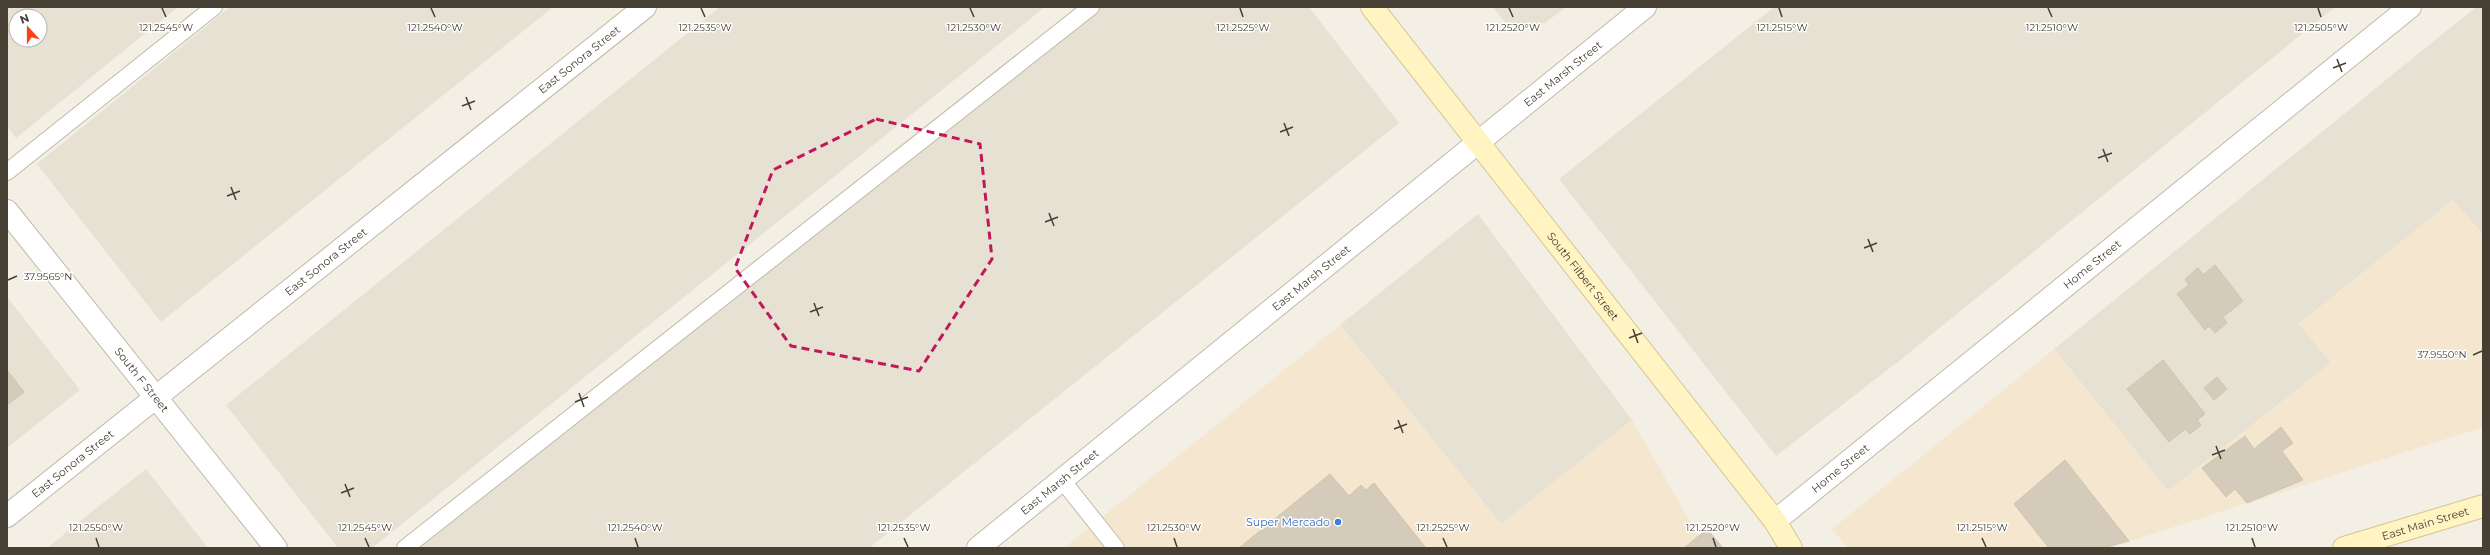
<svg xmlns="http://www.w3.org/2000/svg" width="2490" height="555" viewBox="0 0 2490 555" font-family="Montserrat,sans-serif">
  <rect width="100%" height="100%" fill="#f3efe5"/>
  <path fill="#e7e1d3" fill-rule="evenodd" d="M 7,7 L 178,7 L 16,138 L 7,126 ZM 16,16 L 40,16 L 40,40 L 16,40 Z
    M 230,7 L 553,7 L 161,322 L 37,164 Z
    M 720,7 L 1045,7 L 372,548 L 338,548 L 226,405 Z
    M 1096,7 L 1309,7 L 1399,123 L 869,548 L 420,548 Z
    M 1493,7 L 1566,7 L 1545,23 L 1508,26 Z
    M 1774,7 L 2335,7 L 1899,361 L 1776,456 L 1559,179 Z
    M 2476,7 L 2483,7 L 2483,235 L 2453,200 L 2299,324 L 2331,363 L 2168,491 L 2054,349 Z
    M 1478,214 L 1632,420 L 1501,524 L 1340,325 Z
    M 7,297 L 80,390 L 7,448 Z
    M 146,469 L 208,548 L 47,548 L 94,510 Z"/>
  <path fill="#f5e7cf" d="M 2453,200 L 2483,235 L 2483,427 L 2109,548 L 1848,548 L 1832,529 L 2054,349 L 2168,491 L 2331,363 L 2299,324 Z
    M 1340,325 L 1501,524 L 1632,420 L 1705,548 L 1064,548 Z"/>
  <path fill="#d4cbba" stroke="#cfc4ad" d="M 2215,265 L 2243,301 L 2223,317 L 2227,323 L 2215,333 L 2209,326 L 2205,330 L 2177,294 L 2189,285 L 2185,279 L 2198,268 L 2203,275 Z
    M 2163,360 L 2205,414 L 2197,420 L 2201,425 L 2190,434 L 2185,429 L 2169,442 L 2127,389 Z
    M 7,370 L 24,392 L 7,405 Z
    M 2217,377 L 2227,389 L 2214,400 L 2204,388 Z
    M 2281,427 L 2293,443 L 2282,451 L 2303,480 L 2247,503 L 2235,489 L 2226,497 L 2202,468 L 2245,436 L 2254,449 Z
    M 2065,460 L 2129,541 L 2103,548 L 2049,548 L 2014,504 Z
    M 1330,474 L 1349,496 L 1361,485 L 1366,490 L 1374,483 L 1426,548 L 1239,548 Z
    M 1707,529 L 1723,548 L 1684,548 Z"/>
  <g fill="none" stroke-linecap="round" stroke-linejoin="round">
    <defs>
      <path id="lane" d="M 7,172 L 214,7
        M 1062,480 L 1116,548
        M 405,548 L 1091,7"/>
      <g id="street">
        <path id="s1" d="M 7,211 L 276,548"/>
        <path id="s2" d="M 7,516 L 645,7"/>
        <path id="s3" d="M 1775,521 L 2410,7"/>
        <path id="s4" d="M 978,548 L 1645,7"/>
      </g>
      <g id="secondary">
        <path id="s5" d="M 1372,7 L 1775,521 L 1791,548"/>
        <path id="s6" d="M 2344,548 L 2483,506"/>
      </g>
    </defs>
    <use href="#lane" stroke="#c1baaa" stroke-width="18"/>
    <use href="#street" stroke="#c1baaa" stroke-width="24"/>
    <use href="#secondary" stroke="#d3c694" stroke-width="24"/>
    <use href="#lane" stroke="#fff" stroke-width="16"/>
    <use href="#street" stroke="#fff" stroke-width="22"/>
    <use href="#secondary" stroke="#fff4c2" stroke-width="22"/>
  </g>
  <path fill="none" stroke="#c2185b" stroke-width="3" stroke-dasharray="8 5" stroke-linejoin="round" d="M 876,119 L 980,144 L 992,259 L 919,371 L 791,346 L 735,268 L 773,170 Z"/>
  <path fill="none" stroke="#453f34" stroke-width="1.5" d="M 162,8 L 166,17M 431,8 L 435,17M 701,8 L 705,17M 970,8 L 974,17M 1240,8 L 1243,17M 1509,8 L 1513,17M 1779,8 L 1782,17M 2048,8 L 2052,17M 2318,8 L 2321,17M 2337,59 L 2342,72M 2333,68 L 2346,63M 466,97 L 471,110M 462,106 L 475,101M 1284,123 L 1289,136M 1280,132 L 1293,127M 2103,149 L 2108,162M 2098,158 L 2112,153M 231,187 L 236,200M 227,196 L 240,191M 1049,213 L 1054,226M 1045,222 L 1058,217M 1868,239 L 1873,252M 1864,248 L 1877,243M 8,280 L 17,276M 814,303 L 819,316M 810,312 L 823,307M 1633,329 L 1638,343M 1629,338 L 1642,333M 2473,355 L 2482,351M 579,393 L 584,407M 575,402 L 588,397M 1398,420 L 1403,433M 1394,429 L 1407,424M 2216,446 L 2221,459M 2212,455 L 2225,450M 345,484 L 350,497M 341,493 L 354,488M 96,538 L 99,547M 365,538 L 369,547M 635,538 L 638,547M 904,538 L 908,547M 1174,538 L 1177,547M 1443,538 L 1447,547M 1713,538 L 1716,547M 1982,538 L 1986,547M 2252,538 L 2255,547"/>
  <circle fill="#3f7fe0" stroke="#fff" stroke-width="1.5" cx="1338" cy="522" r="4"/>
  <g text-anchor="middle" stroke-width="3" stroke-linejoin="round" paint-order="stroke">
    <g font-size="11" fill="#453f34" stroke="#fff">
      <text dy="4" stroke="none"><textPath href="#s2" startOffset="732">East Sonora Street</textPath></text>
      <text dy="4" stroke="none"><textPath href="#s4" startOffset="753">East Marsh Street</textPath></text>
      <text dy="4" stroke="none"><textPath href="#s2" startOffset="408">East Sonora Street</textPath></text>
      <text dy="4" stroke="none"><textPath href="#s3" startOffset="408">Home Street</textPath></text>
      <text dy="4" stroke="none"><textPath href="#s5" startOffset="342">South Filbert Street</textPath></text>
      <text dy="4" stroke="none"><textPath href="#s4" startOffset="429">East Marsh Street</textPath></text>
      <text dy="4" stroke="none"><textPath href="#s1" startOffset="216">South F Street</textPath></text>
      <text dy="4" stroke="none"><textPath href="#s2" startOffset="84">East Sonora Street</textPath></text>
      <text dy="4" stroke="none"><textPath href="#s3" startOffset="84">Home Street</textPath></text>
      <text dy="4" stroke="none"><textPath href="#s4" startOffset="105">East Marsh Street</textPath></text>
      <text dy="4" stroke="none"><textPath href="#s6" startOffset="85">East Main Street</textPath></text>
    </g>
    <g font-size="11" fill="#366cbe" stroke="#fff" text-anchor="end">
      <text x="1330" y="526">Super Mercado</text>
    </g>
  </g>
  <g font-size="10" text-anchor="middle" fill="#453f34" stroke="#fff" stroke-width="3" stroke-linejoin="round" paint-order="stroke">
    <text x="435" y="31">121.2540°W</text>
    <text x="705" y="31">121.2535°W</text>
    <text x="1243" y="31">121.2525°W</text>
    <text x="2052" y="31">121.2510°W</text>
    <text x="166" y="31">121.2545°W</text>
    <text x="974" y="31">121.2530°W</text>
    <text x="1513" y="31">121.2520°W</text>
    <text x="1782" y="31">121.2515°W</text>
    <text x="2321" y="31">121.2505°W</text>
    <text x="48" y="280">37.9565°N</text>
    <text x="2442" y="358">37.9550°N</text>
    <text x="96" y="531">121.2550°W</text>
    <text x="365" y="531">121.2545°W</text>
    <text x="635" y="531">121.2540°W</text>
    <text x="904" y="531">121.2535°W</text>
    <text x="1174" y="531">121.2530°W</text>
    <text x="1443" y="531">121.2525°W</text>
    <text x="1713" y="531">121.2520°W</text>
    <text x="1982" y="531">121.2515°W</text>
    <text x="2252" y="531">121.2510°W</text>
  </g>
  <rect width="2490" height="555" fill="none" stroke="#453f34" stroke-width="16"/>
  <g transform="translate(28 28) rotate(339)"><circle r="19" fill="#ffffff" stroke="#b5b2ae"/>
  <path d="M0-3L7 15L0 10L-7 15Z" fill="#fc4212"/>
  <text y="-6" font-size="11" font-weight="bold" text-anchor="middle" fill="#453f34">N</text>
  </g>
</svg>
